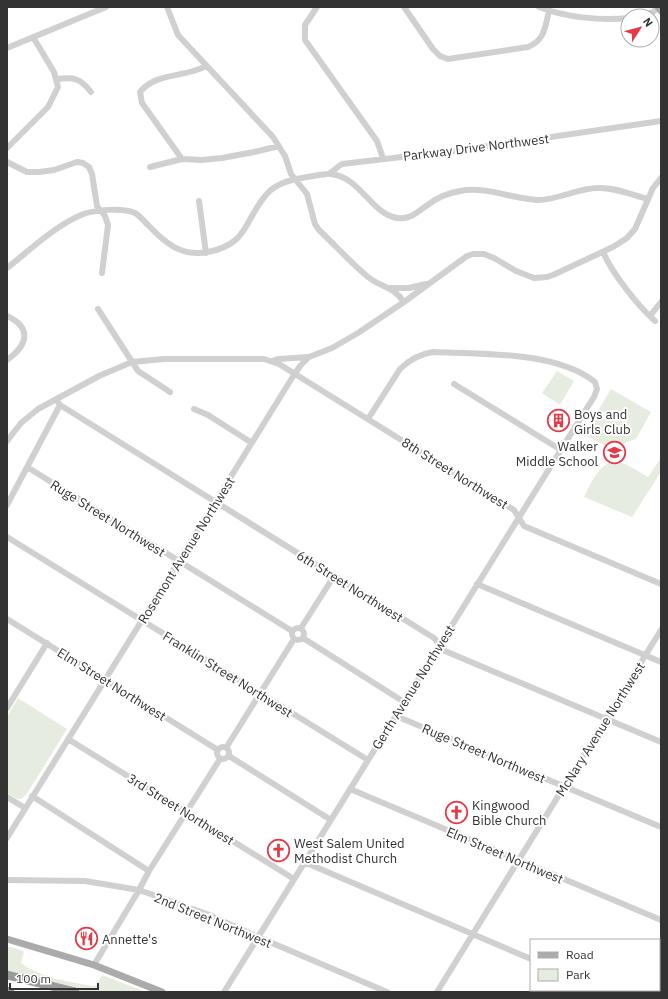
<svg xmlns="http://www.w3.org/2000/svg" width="668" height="999" viewBox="0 0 668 999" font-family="'IBM Plex Sans',sans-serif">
  <rect width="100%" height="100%" fill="#fff"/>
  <path fill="#e6ecdf" d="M 557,371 L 574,381 L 560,405 L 542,393 Z
    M 611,389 L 651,412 L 636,439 L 610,448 L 584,435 Z
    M 661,458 L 661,472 L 632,517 L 584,497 C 590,485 600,460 617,462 C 627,463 639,472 648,477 Z
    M 18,698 L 67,729 L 26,795 L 21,799 L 17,799 L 7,793 L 7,717 Z
    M 7,946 L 24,951 L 21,963 C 42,978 69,982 94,986 L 97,985 L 102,975 L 146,992 L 86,992 L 7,972 Z"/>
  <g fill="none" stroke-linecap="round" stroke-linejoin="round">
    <path stroke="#d0d0d0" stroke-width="6" d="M 167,7 L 178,35 L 273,137 L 285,156 L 291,174 L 307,194 L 315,224 L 319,230 C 335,245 351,263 368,277 C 382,288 393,286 404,302
      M 317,7 L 305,25 L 305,40 L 377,141 L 383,158
      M 404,7 L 433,49 L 440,56 L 448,59 L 528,47 C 545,40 545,27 549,11
      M 539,7 C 564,17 601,21 628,18
      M 640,16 L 653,12 L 658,8
      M 7,48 L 106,7
      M 57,79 C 74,77 80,78 91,92
      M 7,148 L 48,107 L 58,87 L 54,72 L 33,37
      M 182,159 L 142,103 L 140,92 C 156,72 185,78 206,66
      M 7,162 L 27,172 L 39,172 L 54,170 L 77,162 L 83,163 L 89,167 L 92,174 L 97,206 L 105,216 L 108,225 L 102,273
      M 150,167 L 182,159 L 201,160 L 222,158 L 254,152 L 279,146
      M 330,174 C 360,176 371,214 397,218 C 411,220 418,211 429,204 C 438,197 449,193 460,191 C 487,186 512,199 538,200 C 559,200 577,188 598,188 C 614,187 632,195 648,199
      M 199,201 L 206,253
      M 603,252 C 612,273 638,306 655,321
      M 7,268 C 30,250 55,226 81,215 C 92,210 123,207 135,213 C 139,215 144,221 148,225 C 165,243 181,257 208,252 C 249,244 244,220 266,195 C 278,180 301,178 319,175 C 322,174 328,175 330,173 C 335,170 337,167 342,164 L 461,150 L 661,121
      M 390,288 L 409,288 L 426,284
      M 98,309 L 138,371 L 170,392
      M 7,316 C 33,328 27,346 7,360
      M 650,316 L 661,302
      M 272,361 L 279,359 L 308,357
      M 454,384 L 561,450
      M 56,399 L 60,405 L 434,638 L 445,651 L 661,742
      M 194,409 L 208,415 L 252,443
      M 7,441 L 21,423 L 38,409 L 99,376 L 132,362 L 164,359 L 264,359 L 279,364 L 514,510 L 524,526 L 661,584
      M 27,467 L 292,631
      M 7,505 L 60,405
      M 7,537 L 368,760
      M 477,584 L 661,662
      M 7,619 L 218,750
      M292 634a6 6 0 1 1 12 0a6 6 0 1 1-12 0Z
      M 301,628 L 334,576
      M 303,638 L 404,702
      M 7,708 L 47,643
      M 396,716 L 661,827
      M 68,739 L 294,879
      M217 753a6 6 0 1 1 12 0a6 6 0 1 1-12 0Z
      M 226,748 L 294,639
      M 229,756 L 331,820
      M 350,789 L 661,920
      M 32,796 L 149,871
      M 7,797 L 25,808
      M 7,838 L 292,378 L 300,366 L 309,357 L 332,348 L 358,333 L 404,302 L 467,256 L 473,254 L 484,254 L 494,258 L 516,271 L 534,278 L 547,277 L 553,275 L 613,247 L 627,238 L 635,229 L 653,188 L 661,178
      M 304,862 L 531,959
      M 7,880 L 85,881 L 139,890 L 207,914 L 258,937 L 387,992
      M 94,965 L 139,890 L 149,871 L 220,759
      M 659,975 L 661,971
      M 603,990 L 608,992
      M 224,992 L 582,416 L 594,397 L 597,389 L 595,382 C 556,351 481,354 433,352 C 420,354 410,359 400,369 L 368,419
      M 437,992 L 661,630
      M 648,992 L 650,990"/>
    <path stroke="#ababab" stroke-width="7" d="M 658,7 L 661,11
      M 7,939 L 94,965 L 162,992"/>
    <path stroke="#9a9a9a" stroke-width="9" d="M 7,975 L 75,992
      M 7,991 L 10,992"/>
  </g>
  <defs>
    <symbol id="building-ring" viewBox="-11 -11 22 22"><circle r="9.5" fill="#fff" stroke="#e63946" stroke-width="1.5"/><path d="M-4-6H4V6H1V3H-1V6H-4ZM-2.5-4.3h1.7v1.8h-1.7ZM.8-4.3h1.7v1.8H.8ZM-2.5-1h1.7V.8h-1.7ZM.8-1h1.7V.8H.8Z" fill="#e63946"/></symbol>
    <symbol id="school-ring" viewBox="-11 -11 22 22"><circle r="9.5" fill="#fff" stroke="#e63946" stroke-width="1.5"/><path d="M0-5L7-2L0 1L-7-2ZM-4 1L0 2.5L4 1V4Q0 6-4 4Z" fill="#e63946"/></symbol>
    <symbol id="church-ring" viewBox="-11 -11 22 22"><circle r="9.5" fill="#fff" stroke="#e63946" stroke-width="1.5"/><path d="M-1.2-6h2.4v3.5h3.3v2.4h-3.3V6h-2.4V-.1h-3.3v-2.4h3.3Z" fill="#e63946"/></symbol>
    <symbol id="restaurant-ring" viewBox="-11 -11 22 22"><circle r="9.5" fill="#fff" stroke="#e63946" stroke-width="1.5"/><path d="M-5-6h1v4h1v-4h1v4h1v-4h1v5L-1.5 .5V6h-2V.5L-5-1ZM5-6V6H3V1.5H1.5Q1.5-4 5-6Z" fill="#e63946"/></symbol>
  </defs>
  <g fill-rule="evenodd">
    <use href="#building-ring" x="546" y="408" width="25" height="25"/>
    <use href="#school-ring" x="602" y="440" width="25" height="25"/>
    <use href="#church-ring" x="444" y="800" width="25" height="25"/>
    <use href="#church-ring" x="266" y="838" width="25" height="25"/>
    <use href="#restaurant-ring" x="74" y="926" width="25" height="25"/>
  </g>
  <g text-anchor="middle" stroke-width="4" stroke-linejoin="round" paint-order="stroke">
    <g font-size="13" fill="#333" stroke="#fff">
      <text transform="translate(476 147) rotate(-7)" y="5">Parkway Drive Northwest</text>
      <text transform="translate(455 473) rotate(32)" y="5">8th Street Northwest</text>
      <text transform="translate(108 518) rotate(32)" y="5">Ruge Street Northwest</text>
      <text transform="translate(186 550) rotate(-58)" y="5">Rosemont Avenue Northwest</text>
      <text transform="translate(350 586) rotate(32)" y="5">6th Street Northwest</text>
      <text transform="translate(228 674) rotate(32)" y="5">Franklin Street Northwest</text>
      <text transform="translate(112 684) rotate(32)" y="5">Elm Street Northwest</text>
      <text transform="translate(413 687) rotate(-58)" y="5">Gerth Avenue Northwest</text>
      <text transform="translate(600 729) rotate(-58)" y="5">McNary Avenue Northwest</text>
      <text transform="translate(484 753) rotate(23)" y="5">Ruge Street Northwest</text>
      <text transform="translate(181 809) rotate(32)" y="5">3rd Street Northwest</text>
      <text transform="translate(505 855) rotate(23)" y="5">Elm Street Northwest</text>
      <text transform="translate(213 920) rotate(22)" y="5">2nd Street Northwest</text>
    </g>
    <g font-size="13" fill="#333" stroke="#fff" text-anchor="start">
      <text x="574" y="419">Boys and<tspan x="574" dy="15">Girls Club</tspan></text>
      <text x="598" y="451" text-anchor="end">Walker<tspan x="598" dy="15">Middle School</tspan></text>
      <text x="472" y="810">Kingwood<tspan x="472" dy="15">Bible Church</tspan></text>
      <text x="294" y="848">West Salem United<tspan x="294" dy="15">Methodist Church</tspan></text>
      <text x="102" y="944">Annette's</text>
    </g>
  </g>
  <rect width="668" height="999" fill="none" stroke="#333333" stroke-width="16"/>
  <rect x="530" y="939" width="130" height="52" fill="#ffffff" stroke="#adadad"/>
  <rect x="538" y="952" width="20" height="6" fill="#ababab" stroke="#adadad"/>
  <text x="566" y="959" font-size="12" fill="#333333">Road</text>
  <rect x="538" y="969" width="20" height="12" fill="#e6ecdf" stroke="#adadad"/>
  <text x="566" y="979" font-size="12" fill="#333333">Park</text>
  <g transform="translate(640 28) rotate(54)"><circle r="19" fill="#ffffff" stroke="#adadad"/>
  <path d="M0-3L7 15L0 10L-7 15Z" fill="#e63946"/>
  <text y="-6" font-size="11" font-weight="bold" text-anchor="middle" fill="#333333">N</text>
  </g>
  <path d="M10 983v6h88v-6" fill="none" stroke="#333333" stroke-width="2"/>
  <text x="16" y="983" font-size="12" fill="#333333" stroke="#ffffff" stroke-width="3" paint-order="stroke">100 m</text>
</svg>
